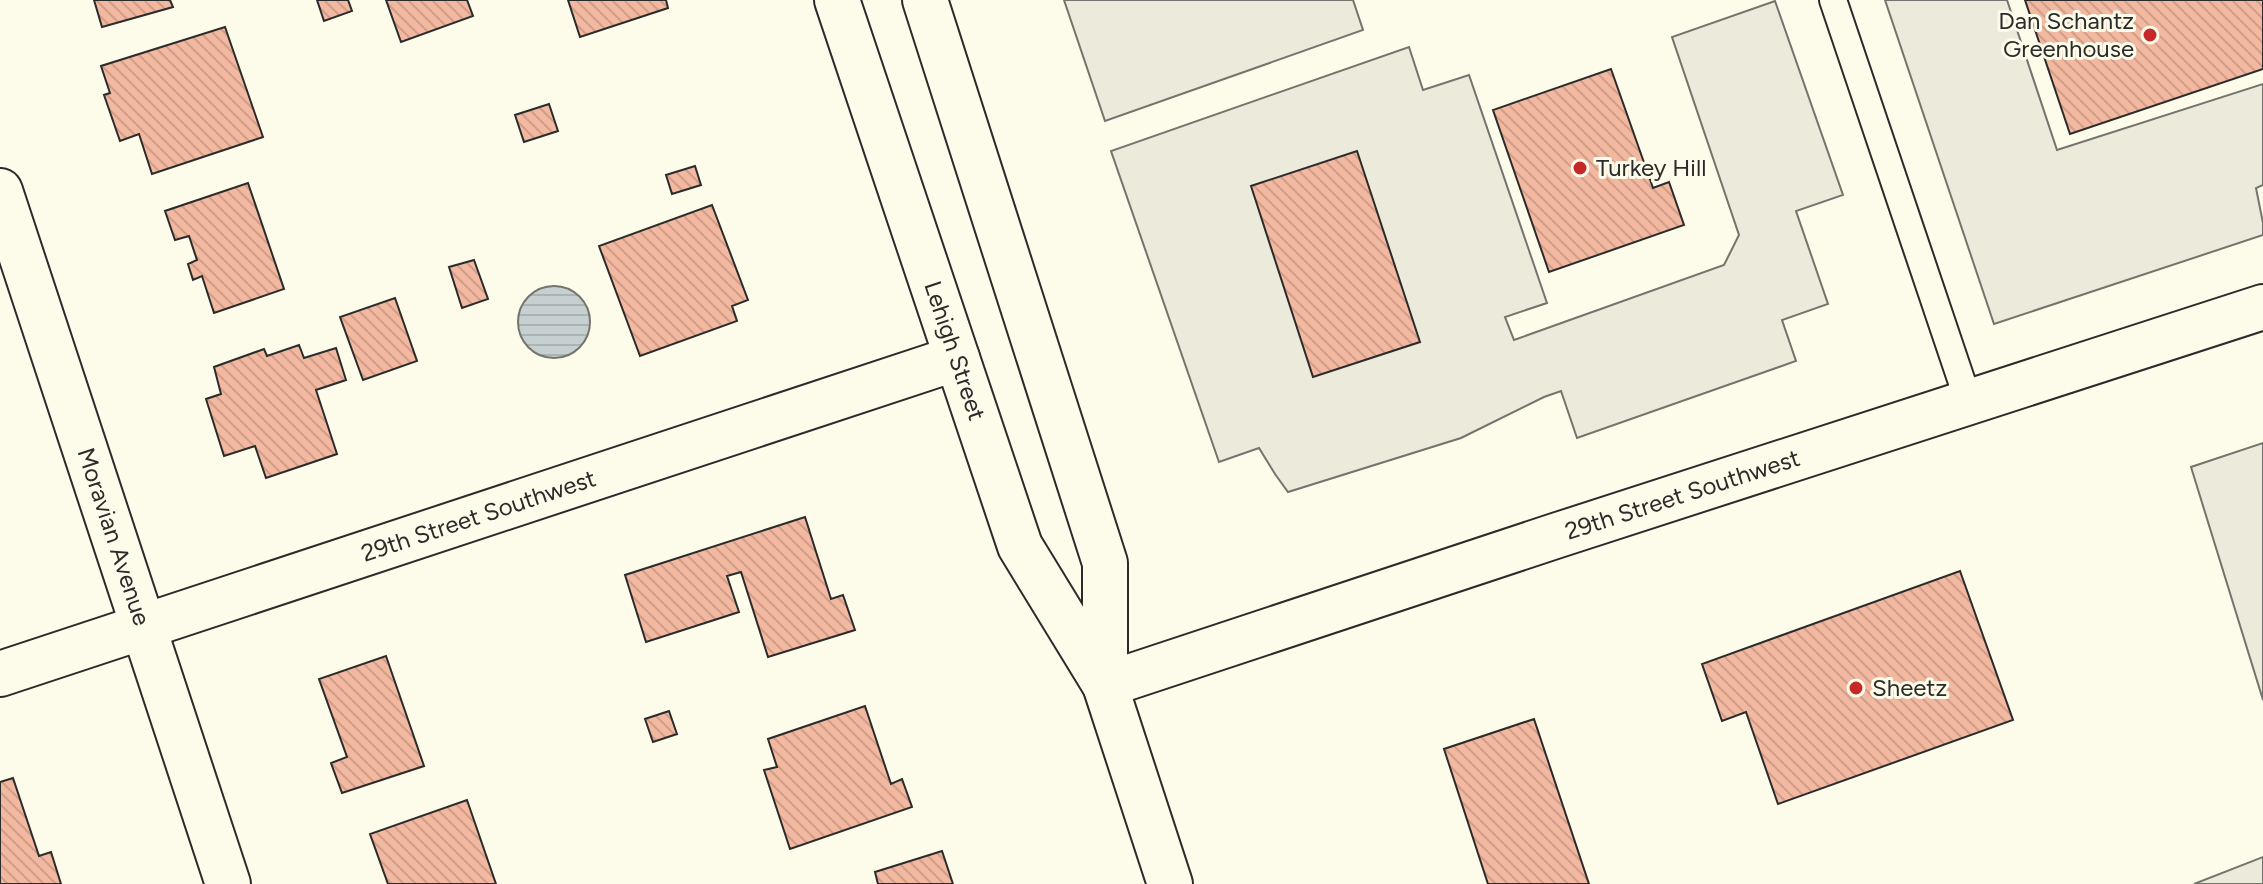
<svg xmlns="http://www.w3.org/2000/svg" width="2263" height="884" viewBox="0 0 2263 884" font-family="Figtree,sans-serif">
  <defs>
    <pattern id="water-rules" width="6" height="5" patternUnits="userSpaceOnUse" patternTransform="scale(2)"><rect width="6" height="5" fill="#c7d0d0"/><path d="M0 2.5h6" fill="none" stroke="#abb3b3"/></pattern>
    <pattern id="building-back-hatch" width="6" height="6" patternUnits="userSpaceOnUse" patternTransform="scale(2)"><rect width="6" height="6" fill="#f2b8a0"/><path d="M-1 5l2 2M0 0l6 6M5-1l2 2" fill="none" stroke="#d09e8a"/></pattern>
  </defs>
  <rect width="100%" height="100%" fill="#fdfbea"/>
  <path fill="#eceadb" stroke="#74746e" stroke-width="2" d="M 1064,0 L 1353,0 L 1363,30 L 1105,121 Z
    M 1885,0 L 2007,0 L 2057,150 L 2263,84 L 2263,185 L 2256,188 L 2263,223 L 2263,235 L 1994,324 Z
    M 1775,1 L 1843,195 L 1796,211 L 1828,304 L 1782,320 L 1796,361 L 1577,438 L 1561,391 L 1544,397 L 1461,438 L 1288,492 L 1275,474 L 1259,448 L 1219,462 L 1111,151 L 1409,47 L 1423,90 L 1469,75 L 1547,303 L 1505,317 L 1514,340 L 1724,265 L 1739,235 L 1672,37 Z
    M 2263,443 L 2263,700 L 2191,467 Z
    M 2263,857 L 2263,884 L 2194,884 Z"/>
  <path fill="url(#water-rules)" stroke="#74746e" stroke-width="2" d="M518 322a36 36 0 1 1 72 0a36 36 0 1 1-72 0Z"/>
  <path fill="url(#building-back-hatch)" stroke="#2b2b2b" stroke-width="2" d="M 94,0 L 170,0 L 173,7 L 102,27 Z
    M 317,0 L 348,0 L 352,11 L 324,21 Z
    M 386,0 L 467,0 L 473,16 L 401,42 Z
    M 568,0 L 666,0 L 668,8 L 580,37 Z
    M 2025,0 L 2263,0 L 2263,69 L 2070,134 Z
    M 225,27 L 263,137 L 152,174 L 139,134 L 120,141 L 104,95 L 110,93 L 101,66 Z
    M 1611,69 L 1653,188 L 1669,182 L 1684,225 L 1549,272 L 1493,110 Z
    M 549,104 L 558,131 L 524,142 L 515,115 Z
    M 1357,151 L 1420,342 L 1313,377 L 1251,186 Z
    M 695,166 L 701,185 L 672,194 L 666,175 Z
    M 248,183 L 284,289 L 214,313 L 202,276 L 193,280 L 188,264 L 197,260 L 189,236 L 175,240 L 165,211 Z
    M 712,205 L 748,300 L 732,306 L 737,321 L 640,356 L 599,246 Z
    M 474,260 L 488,299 L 462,308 L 449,267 Z
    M 395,298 L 417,361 L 363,380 L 340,317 Z
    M 299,345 L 304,358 L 336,348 L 346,380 L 316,390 L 337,454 L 266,478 L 255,446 L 224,456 L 206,399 L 221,394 L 214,367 L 264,349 L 267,356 Z
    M 805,517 L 831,599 L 843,595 L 855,630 L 768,657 L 741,572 L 727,576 L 739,612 L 646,642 L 625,575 Z
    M 1960,571 L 2013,720 L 1778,804 L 1746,712 L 1722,721 L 1702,664 Z
    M 386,656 L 424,766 L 342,793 L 331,763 L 347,757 L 319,679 Z
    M 865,706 L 891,784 L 902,779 L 912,807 L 790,849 L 764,770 L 777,767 L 768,739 Z
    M 669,711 L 677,734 L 653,742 L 645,719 Z
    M 1534,719 L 1589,884 L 1488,884 L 1444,749 Z
    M 13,778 L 39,856 L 51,852 L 61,884 L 0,884 L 0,782 Z
    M 467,800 L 496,884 L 388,884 L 370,834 Z
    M 942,851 L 953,884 L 878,884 L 875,872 Z"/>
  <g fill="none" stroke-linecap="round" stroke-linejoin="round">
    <defs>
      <path id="lane" d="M 1833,0 L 1969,403"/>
      <g id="street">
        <path id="s1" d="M 0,191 L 228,884"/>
        <path id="s2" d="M 0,674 L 957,358"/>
        <path id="s3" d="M 1105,685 L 1555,536 L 2263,307"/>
      </g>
      <g id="highway">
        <path id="s4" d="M 837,0 L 1020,546 L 1105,685 L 1170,884"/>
        <path d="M 925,0 L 1105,563 L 1105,685"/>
      </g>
    </defs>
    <use href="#lane" stroke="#2b2b2b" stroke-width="30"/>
    <use href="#street" stroke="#2b2b2b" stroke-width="48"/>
    <use href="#highway" stroke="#2b2b2b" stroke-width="48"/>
    <use href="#lane" stroke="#fdfbea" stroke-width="26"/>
    <use href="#street" stroke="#fdfbea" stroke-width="44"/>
    <use href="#highway" stroke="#fdfbea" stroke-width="44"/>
  </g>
  <g fill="#c62828" stroke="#fdfbea" stroke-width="3">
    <circle cx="2150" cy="35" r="8"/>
    <circle cx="1580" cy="168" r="8"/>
    <circle cx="1856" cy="688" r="8"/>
  </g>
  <g text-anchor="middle" stroke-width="6" stroke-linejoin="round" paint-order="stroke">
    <g font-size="24" fill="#2b2b2b" stroke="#fdfbea" text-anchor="start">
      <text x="2134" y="29" text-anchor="end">Dan Schantz<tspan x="2134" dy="28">Greenhouse</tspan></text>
      <text x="1596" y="176">Turkey Hill</text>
      <text x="1872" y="696">Sheetz</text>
    </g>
    <g font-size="24" fill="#2b2b2b" stroke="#fdfbea">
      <text dy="8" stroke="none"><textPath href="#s4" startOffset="370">Lehigh Street</textPath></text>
      <text dy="8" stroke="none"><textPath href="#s3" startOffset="608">29th Street Southwest</textPath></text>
      <text dy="8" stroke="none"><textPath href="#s2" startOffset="504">29th Street Southwest</textPath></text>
      <text dy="8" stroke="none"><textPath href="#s1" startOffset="364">Moravian Avenue</textPath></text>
    </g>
  </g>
</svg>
